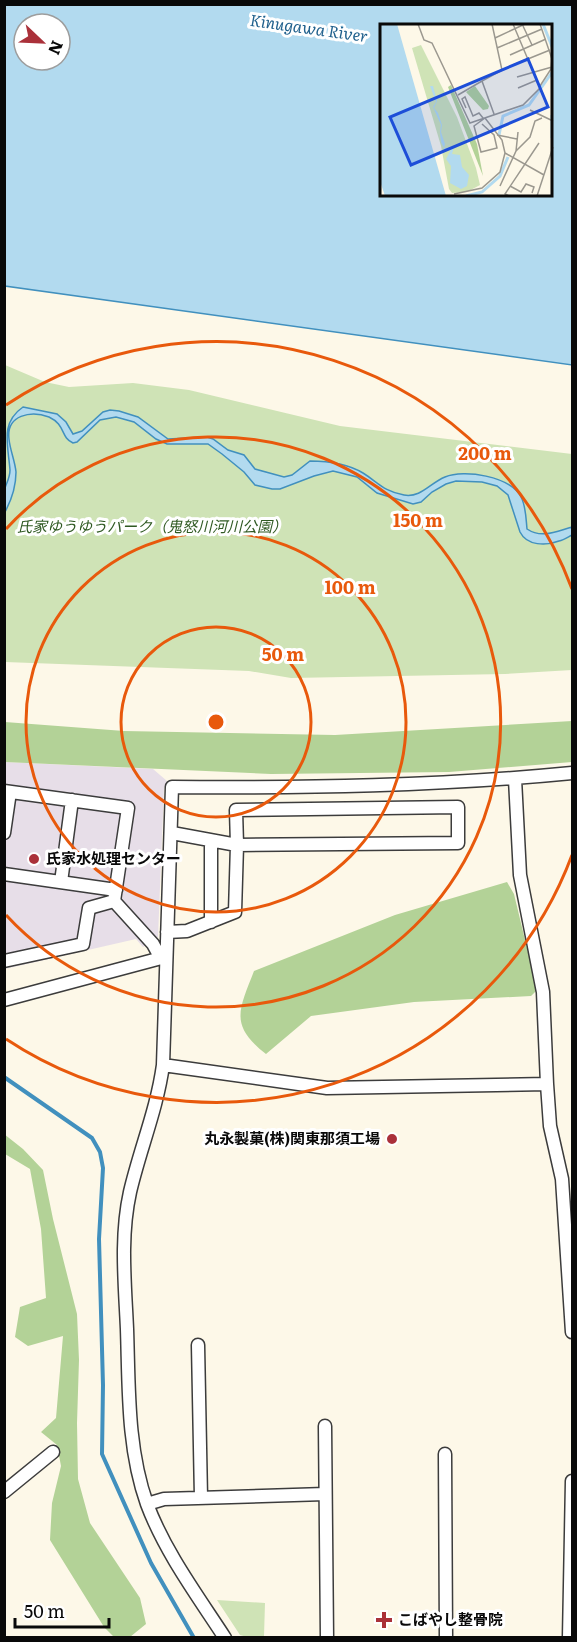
<svg xmlns="http://www.w3.org/2000/svg" width="577" height="1642" viewBox="0 0 577 1642" font-family="Literata,'Noto Sans JP',serif">
  <rect width="100%" height="100%" fill="#fdf8e8"/>
  <path fill="#e7dee8" d="M 5,762 L 153,769 L 167,781 L 164,788 L 158,937 L 143,947 L 136,939 L 5,969 Z"/>
  <path fill="#cfe3b6" d="M 5,365 L 45,382 L 69,387 L 133,383 L 189,390 L 340,426 L 572,454 L 572,670 L 505,674 L 291,678 L 249,671 L 5,662 Z
    M 217,1600 L 265,1603 L 264,1636 L 247,1637 L 240,1635 Z"/>
  <path fill="#b3d297" d="M 572,721 L 572,762 L 449,772 L 271,774 L 5,762 L 5,722 L 124,731 L 335,735 Z
    M 507,882 L 514,894 L 537,990 L 531,996 L 414,1002 L 311,1016 L 266,1054 C 229,1025 239,1010 254,971 L 395,915 Z
    M 4,1134 L 23,1149 L 43,1170 L 53,1219 L 77,1314 L 79,1360 L 77,1423 L 78,1479 L 90,1523 L 140,1598 L 146,1624 L 130,1637 L 114,1637 L 104,1627 L 50,1540 L 52,1503 L 61,1466 L 57,1445 L 41,1432 L 56,1418 L 63,1336 L 28,1346 L 15,1337 L 20,1307 L 46,1298 L 41,1229 L 30,1169 L 5,1154 Z"/>
  <path fill="#b2daef" stroke="#4190be" stroke-width="1.5" fill-rule="evenodd" d="M 5,4 L 572,5 L 572,365 L 5,286 ZM 24,24 L 60,24 L 60,60 L 24,60 ZM 382,26 L 552,26 L 552,195 L 382,195 Z
    M 23,407 L 57,414 L 66,422 L 73,434 L 82,431 L 103,412 L 110,410 L 119,411 L 138,417 L 168,439 L 207,437 L 213,439 L 228,450 L 244,455 L 255,469 L 284,477 L 292,475 L 310,461 C 327,461 348,464 363,473 C 379,483 383,491 404,495 C 421,498 430,483 445,477 C 464,469 510,476 521,497 C 526,506 526,519 527,529 C 542,539 557,531 572,527 L 572,535 C 568,537 564,540 559,541 C 546,546 527,546 520,532 L 508,495 L 497,486 L 482,482 L 456,481 L 446,484 L 432,492 L 421,502 L 413,504 L 377,493 L 357,477 L 333,471 L 314,476 L 280,489 L 272,489 L 255,485 L 244,472 L 222,454 L 208,444 L 167,444 L 156,439 L 134,422 L 116,417 L 100,420 L 77,442 L 73,443 C 60,437 66,425 49,417 C 31,410 6,415 9,439 C 10,450 15,461 16,472 C 16,487 12,499 5,512 C 4,504 3,495 5,488 C 7,482 10,477 10,470 C 8,444 0,423 23,407 Z"/>
  <g fill="none" stroke-linecap="round" stroke-linejoin="round">
    <path stroke="#4190be" stroke-width="4" d="M 4,1077 L 92,1138 L 100,1152 L 103,1168 L 99,1239 L 103,1385 L 102,1454 L 151,1563 L 194,1638"/>
    <defs>
      <path id="minor" d="M 515,779 L 520,875 L 543,992 L 547,1084
        M 4,791 L 128,808 L 114,901 L 153,944 L 160,957
        M 4,833 L 10,792
        M 4,874 L 116,890
        M 61,882 L 72,800
        M 211,922 L 211,840
        M 167,932 L 187,931 L 235,912 L 237,845 L 458,843 L 458,807 L 236,810 L 237,845 L 172,833
        M 4,961 L 83,944 L 89,908 L 114,901
        M 4,1000 L 165,957
        M 163,1065 L 327,1088 L 547,1084 L 550,1126 L 562,1179 L 572,1332
        M 198,1345 L 201,1498
        M 325,1426 L 327,1638
        M 445,1454 L 446,1638
        M 4,1492 L 53,1452
        M 147,1504 L 164,1499 L 325,1494
        M 225,1638 C 197,1595 165,1552 147,1504 C 127,1448 129,1387 127,1329 C 125,1284 120,1237 130,1192 C 140,1149 157,1109 163,1065 L 172,787 C 306,788 440,786 572,773
        M 569,1638 L 572,1481"/>
    </defs>
    <use href="#minor" stroke="#3c3c3c" stroke-width="15"/>
    <use href="#minor" stroke="#fff" stroke-width="12"/>
  </g>
  <g fill="none" stroke="#e8590c" stroke-width="3">
    <circle cx="216" cy="722" r="95"/>
    <circle cx="216" cy="722" r="190"/>
    <path d="M6 529A285 285 0 1 1 6 915"/>
    <path d="M572 855A380 380 0 0 1 6 1039M6 405A380 380 0 0 1 572 589"/>
  </g>
  <g fill="#aa313a" stroke="#fff" stroke-width="2">
    <circle cx="34" cy="859" r="6"/>
    <circle cx="392" cy="1139" r="6"/>
    <path d="M381 1611h6v6h6v6h-6v6h-6v-6h-6v-6h6z"/>
  </g>
  <g text-anchor="middle" stroke-width="6" stroke-linejoin="round" paint-order="stroke">
    <g font-size="15" font-style="italic" fill="#2f5922" stroke="#fff">
      <text x="152" y="532">氏家ゆうゆうパーク（鬼怒川河川公園）</text>
    </g>
    <g font-size="15" font-weight="bold" fill="#090909" stroke="#fff" text-anchor="start">
      <text x="46" y="864">氏家水処理センター</text>
      <text x="380" y="1144" text-anchor="end">丸永製菓(株)関東那須工場</text>
      <text x="398" y="1625">こばやし整骨院</text>
    </g>
    <g font-size="16" font-style="italic" fill="#21618d" stroke="#fff">
      <text transform="translate(309 28) rotate(8)" y="6">Kinugawa River</text>
    </g>
  </g>
  <g transform="translate(380 24)">
    <rect width="172" height="172" fill="#fdf8e8"/>
    <path d="M 41,21 L 77,93 L 96,144 L 100,161 L 87,168 L 72,169 L 69,165 L 61,122 L 32,24 Z" fill="#cfe3b6"/>
    <path d="M 71,61 L 97,120 L 103,152 L 68,63 ZM 95,62 L 109,82 L 108,85 L 103,86 L 86,68 Z" fill="#b3d297"/>
    <path d="M 0,0 L 17,0 L 66,172 L 5,172 L 0,157 ZM 50,62 L 53,62 L 57,77 L 54,84 L 58,89 L 62,101 L 61,108 L 65,120 L 64,124 L 74,123 L 72,130 L 80,131 L 82,143 L 89,151 L 87,162 L 81,165 L 70,159 L 71,142 L 66,135 L 72,124 L 65,126 L 61,118 L 60,108 L 61,101 L 53,83 L 56,78 Z" fill="#b2daef"/>
    <path fill="none" stroke="#b2daef" stroke-width="3" d="M 163,0 L 173,25M 172,91 L 172,114M 119,111 L 123,92 L 149,81 L 173,47M 86,172 L 102,168 L 120,152 L 128,133"/>
    <path fill="none" stroke="#9b988f" stroke-width="1.5" d="M 38,0 L 44,16 L 52,19 L 90,99 L 143,81 L 160,64 L 133,0M 112,0 L 122,46 L 102,57 L 114,90M 160,0 L 172,35 L 171,45 L 160,62M 143,2 L 152,21M 115,14 L 145,0M 117,24 L 162,5M 130,31 L 166,15M 133,41 L 170,26M 137,53 L 172,43M 138,64 L 157,56M 78,71 L 102,57M 86,84 L 82,75 L 85,73 L 93,92 L 99,89 L 103,94M 150,86 L 173,97M 105,94 L 122,116 L 125,129 L 164,151M 102,100 L 114,111 L 117,124 L 101,128 L 94,102 L 105,94M 117,111 L 137,115M 136,127 L 150,113 L 155,97 L 162,94M 120,162 L 136,127 L 138,108M 130,162 L 141,168 L 146,160 L 154,163 L 152,169M 74,170 L 102,164 L 120,148 L 125,129M 129,172 L 125,170 L 159,119M 157,172 L 173,123"/>
    <path fill="#1d4ed8" fill-opacity="0.15" stroke="#1d4ed8" stroke-width="3" d="M 148,35 L 168,83 L 31,141 L 10,93 Z"/>
    <rect width="172" height="172" fill="none" stroke="#090909" stroke-width="3"/>
  </g>
  <circle cx="216" cy="722" r="9" fill="#e8590c" stroke="#fff" stroke-width="3"/>
  <g font-size="18" text-anchor="middle" font-weight="bold" fill="#e8590c" stroke="#fff" stroke-width="6" stroke-linejoin="round" paint-order="stroke">
    <text x="485" y="460">200 m</text>
    <text x="418" y="527">150 m</text>
    <text x="350" y="594">100 m</text>
    <text x="283" y="661">50 m</text>
  </g>
  <rect width="577" height="1642" fill="none" stroke="#090909" stroke-width="12"/>
  <g transform="translate(42 42) rotate(113)"><circle r="28" fill="#ffffff" stroke="#9d9d9d" stroke-width="1.5"/>
  <path d="M0-4.5L10 22L0 15L-10 22Z" fill="#aa313a"/>
  <text y="-9" font-size="16" font-weight="bold" text-anchor="middle" fill="#090909">N</text>
  </g>
  <path d="M15 1618v9h94v-9" fill="none" stroke="#090909" stroke-width="3"/>
  <text x="24" y="1618" font-size="18" fill="#090909" stroke="#ffffff" stroke-width="4.5" paint-order="stroke">50 m</text>
</svg>
